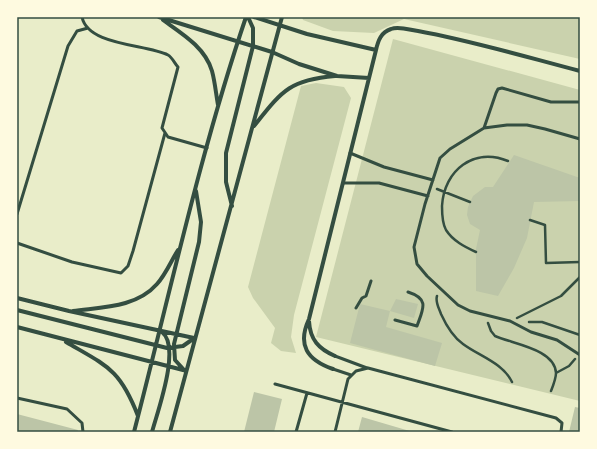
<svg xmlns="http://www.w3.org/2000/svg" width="597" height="449" viewBox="0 0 597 449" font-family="'Varela Round',sans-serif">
  <rect width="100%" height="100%" fill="#e9edc9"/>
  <path fill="#cad2ad" d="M 302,17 L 580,17 L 580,59 L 404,19 L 374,33 L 333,31 L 303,20 Z
    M 393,39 L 580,90 L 580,401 L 316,337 Z
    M 316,83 L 344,87 L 351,98 L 294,315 L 291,337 L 296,353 L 281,351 L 271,343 L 275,328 L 253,298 L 248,287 L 301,86 Z"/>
  <path fill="#bcc5a7" d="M 514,155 L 580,178 L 580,201 L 534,202 L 527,238 L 514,268 L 498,296 L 476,291 L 476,249 L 480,230 L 470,224 L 467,215 L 468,207 L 473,196 L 485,187 L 493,187 Z
    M 396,299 L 418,304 L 414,318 L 390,311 Z
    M 360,304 L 390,311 L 386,327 L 442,343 L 435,366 L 350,343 Z
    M 254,392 L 282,399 L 274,432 L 244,432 Z
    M 575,407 L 580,408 L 580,432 L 569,432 Z
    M 17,414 L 78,430 L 77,432 L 17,432 Z
    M 362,417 L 413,432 L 358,432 Z"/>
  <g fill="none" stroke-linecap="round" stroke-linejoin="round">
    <path stroke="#344e41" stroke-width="2.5" d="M 437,189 L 470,202
      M 530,220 L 545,225 L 546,263 L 580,262
      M 476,252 C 465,247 453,241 446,230 C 442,223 442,214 442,206 C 444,170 474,147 508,161
      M 437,296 C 435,302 439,308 441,314 C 446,325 453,337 463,344 C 479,356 503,363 512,382
      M 517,318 L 561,296 L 580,277
      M 529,322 L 542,322 L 580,335
      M 488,323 L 491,331 L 495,336 C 513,344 555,349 556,373 C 556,378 553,386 551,391
      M 556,373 L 569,366 L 575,359"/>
    <path stroke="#344e41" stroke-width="3" d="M 82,17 C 88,46 146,44 168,55 C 172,57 175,64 178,67 L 162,128 L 168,137 L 207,148
      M 484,128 L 496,93 L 498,89 L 502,88 L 551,102 L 580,102
      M 580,139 L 545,129 L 527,125 L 507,125 L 484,128 L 450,149 L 440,158 L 425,204 L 414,247 L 417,264 L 427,276 L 458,305 L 470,311 L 510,321 L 531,332 L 557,340 L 580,355
      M 350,153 L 384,167 L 433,180
      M 343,183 L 379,183 L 428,196
      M 17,214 L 68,46 L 77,31 L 88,28
      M 17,243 L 72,262 L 121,273 L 128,266 L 133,251 L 165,133
      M 356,308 L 362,298 L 366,296 L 371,281
      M 395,320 L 417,326 C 423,309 430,299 408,292
      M 335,356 L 367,368
      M 333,369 L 351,375
      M 275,384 L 452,432
      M 17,398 L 67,409 L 82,423 L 83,432
      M 296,432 L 307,393
      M 335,432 L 348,379 L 356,371 L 368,368 L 556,418 L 562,423 L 561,432"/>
    <path stroke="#344e41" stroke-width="4" d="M 159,17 L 272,52 L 299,64 L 337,76 L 369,78
      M 254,17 L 307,34 L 376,50
      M 163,20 C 181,33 205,47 212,71 C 215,82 216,94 218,105
      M 254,126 C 282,91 289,80 335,76
      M 232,206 L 226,182 L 226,153 L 253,46 L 253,28 L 248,17
      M 17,298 L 69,311 L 194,338
      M 17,310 L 167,348 L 183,346 L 193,339
      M 73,311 C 101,307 136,308 157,284 C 166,274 171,261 178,250
      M 309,321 C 310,340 319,349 335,356
      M 17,327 L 183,370
      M 66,342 C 107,366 120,369 138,416
      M 333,369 C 307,360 297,345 309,319 L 376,50 C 378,41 381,32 391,29 C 399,26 410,30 418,31 C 473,41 526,57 580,71
      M 185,371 L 175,360 L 174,344 L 199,242 L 201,222 L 196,191
      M 134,432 C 170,293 200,153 246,17
      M 152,432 C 158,410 181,347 162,332
      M 170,432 L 282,17"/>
  </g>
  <rect width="597" height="449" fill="none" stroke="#fefae0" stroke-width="36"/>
  <rect x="18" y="18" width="561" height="413" fill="none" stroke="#344e41" stroke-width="1.5"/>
</svg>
